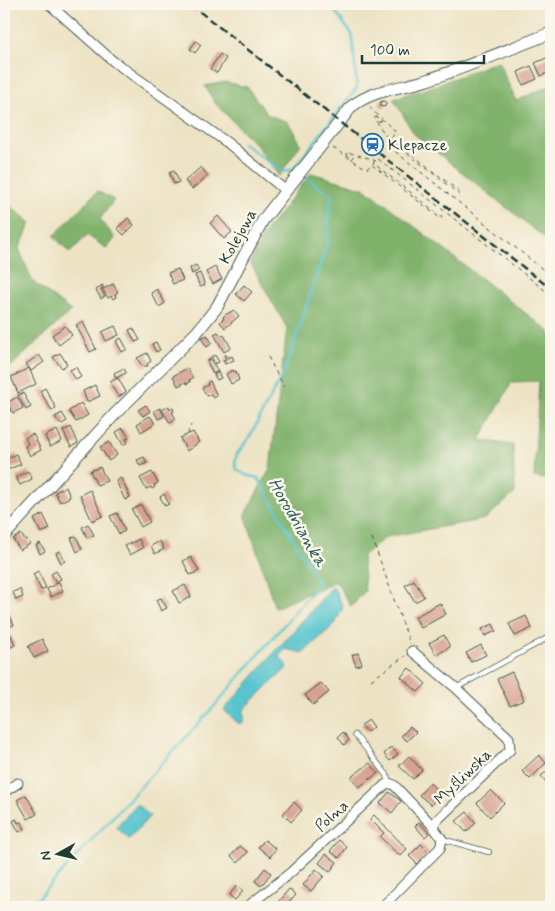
<svg xmlns="http://www.w3.org/2000/svg" width="555" height="911" viewBox="0 0 555 911" font-family="Mynerve,sans-serif">
  <rect width="100%" height="100%" fill="#fbf7ec"/>
  <filter id="ink" filterUnits="userSpaceOnUse"><feTurbulence type="fractalNoise" baseFrequency=".02" numOctaves="2"/><feDisplacementMap in="SourceGraphic" scale="10" xChannelSelector="R" yChannelSelector="G"/><feConvolveMatrix kernelMatrix="1 2 1 2 8 2 1 2 1" color-interpolation-filters="sRGB"/></filter>
  <filter id="wash" filterUnits="userSpaceOnUse"><feTurbulence type="fractalNoise" baseFrequency=".0096" numOctaves="4" result="noise"/><feDisplacementMap in="SourceGraphic" scale="20" xChannelSelector="R" yChannelSelector="G"/><feGaussianBlur stdDeviation="1.12" result="paint"/><feColorMatrix in="noise" values="0 0 0 0 0 0 0 0 0 0 0 0 0 0 0 0 0 1.4 0 .05"/><feComposite in="paint" operator="in"/></filter>
  <g filter="url(#wash)">
    <rect width="100%" height="100%" fill="#ede3c4"/>
    <path fill="#80b26c" stroke="#507850" d="M 498,61 L 516,101 L 551,85 L 551,243 L 414,134 L 393,98 L 423,90 Z
      M 225,82 L 247,87 L 268,115 L 288,122 L 301,144 L 279,176 L 257,146 L 215,103 L 205,86 Z
      M 311,173 L 366,189 L 551,333 L 551,480 L 534,477 L 539,381 L 512,382 L 480,440 L 513,445 L 515,493 L 485,519 L 386,537 L 362,556 L 365,591 L 351,607 L 336,581 L 275,608 L 245,514 L 270,469 L 287,328 L 250,262 L 265,232 Z
      M 97,191 L 114,200 L 100,219 L 115,238 L 107,249 L 87,235 L 70,253 L 54,236 Z
      M 4,201 L 31,223 L 19,249 L 33,282 L 71,311 L 7,370 L 4,369 Z"/>
    <path fill="#58c5ce" stroke="#3c8181" d="M 333,586 L 343,607 L 335,624 L 303,653 L 286,649 L 279,656 L 288,667 L 244,709 L 244,721 L 239,724 L 224,710 Z
      M 137,804 L 150,816 L 129,839 L 116,827 Z"/>
    <g fill="none" stroke-linecap="round" stroke-linejoin="round">
      <path stroke="#58c5ce" stroke-width="2.5" d="M 243,143 L 282,172 L 293,169
        M 297,172 L 293,169 L 357,88 L 352,34 L 329,4
        M 30,907 L 211,710 L 319,584 L 258,478 L 246,475 L 237,470 L 235,462 L 237,454 L 249,438 L 285,370 L 328,241 L 328,220 L 332,196 L 302,175"/>
    </g>
    <g id="blocks">
      <path fill="#d7a090" d="M 196,41 L 201,45 L 195,53 L 190,49 Z
        M 220,54 L 226,58 L 217,73 L 210,69 Z
        M 549,57 L 551,62 L 551,71 L 541,76 L 535,63 Z
        M 531,66 L 537,79 L 523,85 L 518,72 Z
        M380 104a3 3 0 1 1 6 0a3 3 0 1 1-6 0Z
        M 201,167 L 208,176 L 192,189 L 185,181 Z
        M 174,170 L 179,182 L 174,184 L 169,172 Z
        M 218,216 L 232,232 L 224,239 L 210,223 Z
        M 128,218 L 134,225 L 124,235 L 117,228 Z
        M 196,265 L 199,270 L 192,274 L 190,268 Z
        M 215,267 L 222,279 L 213,284 L 206,272 Z
        M 178,269 L 183,280 L 173,284 L 168,273 Z
        M 200,273 L 205,285 L 200,287 L 195,275 Z
        M 113,284 L 118,292 L 115,294 L 116,297 L 113,299 L 111,296 L 108,298 L 103,289 Z
        M 102,285 L 103,288 L 101,289 L 105,296 L 101,299 L 96,290 Z
        M 244,285 L 252,292 L 244,301 L 236,294 Z
        M 157,289 L 165,303 L 159,307 L 151,293 Z
        M 234,310 L 239,316 L 225,328 L 220,322 L 224,318 L 223,317 L 225,315 Z
        M 83,322 L 96,349 L 90,352 L 76,325 Z
        M 65,326 L 72,335 L 59,345 L 52,335 Z
        M 115,326 L 119,335 L 106,341 L 102,332 Z
        M 133,328 L 140,340 L 135,342 L 129,330 Z
        M 218,332 L 221,336 L 224,335 L 231,348 L 224,352 L 214,334 Z
        M 207,335 L 212,343 L 207,347 L 201,338 Z
        M 121,338 L 127,349 L 122,352 L 116,341 Z
        M 156,342 L 160,350 L 156,352 L 152,344 Z
        M 60,353 L 67,364 L 62,368 L 53,357 Z
        M 147,353 L 151,361 L 147,364 L 148,366 L 142,366 L 137,358 Z
        M 225,354 L 228,358 L 232,356 L 234,360 L 225,364 L 223,360 L 226,359 L 224,355 Z
        M 39,355 L 44,362 L 31,371 L 26,364 Z
        M 215,355 L 219,362 L 215,364 L 211,357 Z
        M 210,359 L 218,371 L 213,374 L 207,361 Z
        M 76,367 L 81,377 L 76,380 L 70,370 Z
        M 29,368 L 36,384 L 18,393 L 11,377 Z
        M 124,368 L 126,373 L 116,378 L 114,373 Z
        M 187,368 L 193,378 L 189,380 L 190,382 L 187,384 L 186,382 L 178,386 L 173,376 Z
        M 233,370 L 234,372 L 236,371 L 239,380 L 231,384 L 226,374 Z
        M 218,372 L 221,378 L 217,380 L 214,375 Z
        M 118,378 L 126,392 L 118,397 L 110,382 Z
        M 210,381 L 217,396 L 213,398 L 211,394 L 207,396 L 202,388 L 208,385 L 207,383 Z
        M 95,385 L 100,396 L 87,402 L 83,391 Z
        M 45,388 L 56,408 L 52,411 L 40,391 Z
        M 23,393 L 31,407 L 26,410 L 18,395 Z
        M 17,397 L 23,408 L 13,413 L 7,403 Z
        M 81,403 L 88,415 L 76,422 L 69,411 Z
        M 146,405 L 150,411 L 143,416 L 138,410 Z
        M 169,406 L 170,409 L 173,408 L 174,411 L 172,412 L 176,419 L 170,423 L 162,410 Z
        M 160,408 L 164,416 L 158,419 L 154,411 Z
        M 62,413 L 67,421 L 62,424 L 60,424 L 55,417 Z
        M 150,416 L 155,423 L 141,432 L 137,424 Z
        M 71,427 L 78,443 L 71,447 L 63,431 Z
        M 123,428 L 129,438 L 126,439 L 128,442 L 123,445 L 116,432 Z
        M 57,430 L 62,441 L 50,447 L 45,436 Z
        M 193,432 L 199,442 L 187,451 L 180,438 Z
        M 33,434 L 41,450 L 30,456 L 25,446 L 28,444 L 25,438 Z
        M 109,442 L 117,455 L 109,461 L 100,447 Z
        M 16,454 L 21,464 L 7,470 L 4,460 Z
        M 144,457 L 147,463 L 140,466 L 137,460 Z
        M 100,467 L 107,481 L 97,485 L 90,471 Z
        M 28,471 L 32,479 L 20,485 L 16,477 Z
        M 152,472 L 158,483 L 154,485 L 155,487 L 152,489 L 151,487 L 146,489 L 140,478 Z
        M 121,478 L 130,497 L 125,500 L 116,481 Z
        M 66,487 L 70,497 L 60,502 L 55,492 Z
        M 90,490 L 103,516 L 92,521 L 80,495 Z
        M 164,494 L 169,504 L 165,506 L 160,497 Z
        M 4,501 L 8,510 L 4,512 Z
        M 141,505 L 150,522 L 141,527 L 132,510 Z
        M 117,513 L 125,531 L 119,534 L 110,516 Z
        M 43,514 L 50,529 L 41,533 L 34,519 Z
        M 88,524 L 94,535 L 87,538 L 82,527 Z
        M 21,534 L 25,540 L 27,539 L 30,544 L 20,550 L 13,539 Z
        M 76,536 L 82,549 L 77,552 L 71,538 Z
        M 139,539 L 143,548 L 130,555 L 125,546 Z
        M 160,541 L 164,549 L 155,554 L 151,546 Z
        M 40,543 L 45,551 L 40,554 L 36,545 Z
        M 60,551 L 65,561 L 61,563 L 56,553 Z
        M 191,557 L 199,571 L 190,575 L 183,561 Z
        M 38,571 L 46,588 L 41,590 L 33,574 Z
        M 56,571 L 61,579 L 56,582 L 51,574 Z
        M 414,580 L 424,597 L 415,602 L 405,585 Z
        M 59,582 L 63,591 L 51,597 L 47,589 Z
        M 185,585 L 191,597 L 179,603 L 173,591 Z
        M 20,589 L 23,597 L 16,600 L 13,592 Z
        M 161,598 L 167,608 L 161,611 L 156,600 Z
        M 440,603 L 446,614 L 421,628 L 415,617 Z
        M 7,609 L 14,625 L 7,628 L 4,621 L 4,611 Z
        M 526,616 L 532,628 L 515,636 L 509,624 Z
        M 493,624 L 496,631 L 485,636 L 482,629 Z
        M 11,635 L 15,645 L 4,651 L 4,639 Z
        M 444,635 L 450,647 L 436,655 L 429,643 Z
        M 42,639 L 48,651 L 34,658 L 28,646 Z
        M 481,645 L 486,655 L 471,662 L 466,653 Z
        M 358,653 L 362,664 L 356,666 L 352,655 Z
        M 409,668 L 426,684 L 418,692 L 401,677 Z
        M 512,672 L 524,700 L 510,706 L 497,679 Z
        M 321,683 L 329,692 L 313,705 L 305,695 Z
        M 369,720 L 374,727 L 367,732 L 361,725 Z
        M 410,727 L 416,732 L 407,741 L 401,736 Z
        M 343,732 L 349,740 L 344,745 L 338,737 Z
        M 391,747 L 398,754 L 390,761 L 384,754 Z
        M 539,755 L 546,763 L 530,779 L 522,771 Z
        M 409,756 L 422,770 L 413,779 L 399,766 Z
        M 370,763 L 378,773 L 359,787 L 351,777 Z
        M 551,768 L 551,780 L 547,783 L 541,776 Z
        M 4,775 L 8,785 L 4,788 Z
        M 430,783 L 441,794 L 431,805 L 419,795 Z
        M 491,790 L 504,803 L 490,817 L 477,803 Z
        M 389,792 L 401,801 L 392,813 L 380,803 Z
        M 26,795 L 37,814 L 28,819 L 17,800 Z
        M 294,802 L 302,810 L 291,822 L 283,814 Z
        M 467,812 L 476,823 L 466,832 L 456,821 Z
        M 374,815 L 407,849 L 400,856 L 380,837 L 384,833 L 370,819 Z
        M 16,819 L 18,823 L 21,822 L 25,829 L 19,832 L 13,821 Z
        M 419,822 L 429,833 L 425,837 L 415,826 Z
        M 265,840 L 276,849 L 270,857 L 258,847 Z
        M 339,840 L 347,847 L 339,858 L 330,851 Z
        M 421,844 L 430,853 L 417,864 L 409,856 Z
        M 240,846 L 248,852 L 238,863 L 231,856 Z
        M 326,854 L 337,862 L 330,872 L 319,863 Z
        M 265,868 L 271,873 L 261,886 L 255,881 Z
        M 316,869 L 324,876 L 311,891 L 303,885 Z
        M 4,880 L 8,889 L 4,891 Z
        M 237,886 L 243,891 L 235,900 L 229,895 Z
        M 289,889 L 296,895 L 285,907 L 278,902 Z"/>
    </g>
  </g>
  <g filter="url(#ink)">
    <use href="#blocks" fill-opacity="0" stroke="#3e564a" stroke-width="1"/>
    <g fill="none" stroke-linecap="round" stroke-linejoin="round">
      <defs>
        <path id="service" d="M 456,688 L 551,636
          M 355,735 L 387,775 L 389,783
          M 442,839 L 489,852"/>
        <path id="minor" d="M 49,4 L 113,61 L 229,144 L 286,191
          M 412,651 L 456,688 L 509,738 L 510,750 L 432,825
          M 4,792 L 18,783
          M 247,907 L 290,873 L 385,785 L 389,783 L 394,785 L 432,825 L 442,839 L 440,848 L 382,907"/>
        <path id="tertiary" d="M 4,536 L 115,414 L 197,332 L 217,307 L 263,220 L 352,106 C 375,89 398,89 424,81 C 468,67 509,49 551,33"/>
      </defs>
      <use href="#service" stroke="#3e564a" stroke-width="6"/>
      <use href="#minor" stroke="#3e564a" stroke-width="11"/>
      <use href="#tertiary" stroke="#3e564a" stroke-width="13"/>
      <path stroke="#3e564a" stroke-width="1" stroke-dasharray="4 4" stroke-linecap="butt" d="M 4,9 L 15,4
        M 369,107 L 396,132 L 391,138 L 461,193 L 460,195 L 391,140 L 390,142
        M 382,120 L 379,122 L 377,117 L 374,118 L 390,142 L 387,145 L 551,276
        M 333,148 L 367,169 L 371,164 L 441,219 L 442,217 L 373,163 L 375,161
        M 352,160 L 353,156 L 347,155 L 347,152 L 372,159 L 375,161 L 377,158 L 551,295
        M 268,357 L 284,387
        M 189,434 L 188,432 L 191,425
        M 372,538 L 410,644
        M 371,680 L 405,656"/>
      <use href="#service" stroke="#fff" stroke-width="4.5"/>
      <use href="#minor" stroke="#fff" stroke-width="9"/>
      <use href="#tertiary" stroke="#fff" stroke-width="11"/>
      <path stroke="#1f3d34" stroke-width="2.5" stroke-dasharray="8 4" stroke-linecap="butt" d="M 190,4 L 551,289"/>
    </g>
  </g>
  <defs>
    <symbol id="station-ring" viewBox="-11 -11 22 22"><circle r="9.5" fill="#fbf7ec" stroke="#1f6fb2" stroke-width="1.5"/><path d="M-3-6H3Q5-6 5-4V2Q5 4 3 4L4.5 6H3L1.5 4h-3L-3 6H-4.5L-3 4Q-5 4-5 2V-4Q-5-6-3-6ZM-3.5-4v3h7v-3ZM-3.5 1v1.5H-2V1ZM2 1v1.5H3.5V1Z" fill="#1f6fb2"/></symbol>
  </defs>
  <g fill-rule="evenodd">
    <use href="#station-ring" x="360" y="132" width="25" height="25"/>
  </g>
  <g text-anchor="middle" stroke-width="5" stroke-linejoin="round" paint-order="stroke">
    <g font-size="16" fill="#1f3d34" stroke="#fbf7ec" text-anchor="start">
      <text x="388" y="150">Klepacze</text>
    </g>
    <g font-size="16" fill="#1f3d34" stroke="#fbf7ec">
      <text transform="translate(237 236) rotate(-61)" y="6">Kolejowa</text>
      <text transform="translate(462 776) rotate(-44)" y="6">Myśliwska</text>
      <text transform="translate(331 815) rotate(-42)" y="6">Polna</text>
    </g>
    <g font-size="18" font-style="italic" fill="#2d5f5a" stroke="#fbf7ec">
      <text transform="translate(298 522) rotate(60)" y="6">Horodnianka</text>
    </g>
  </g>
  <rect width="555" height="911" fill="none" stroke="#fbf7ec" stroke-width="20"/>
  <g transform="translate(58 854) rotate(262)" stroke="#fbf7ec" stroke-width="4" paint-order="stroke">
  <path d="M0-4L9 19L0 12L-9 19Z" fill="#1f3d34"/>
  <text y="-8" font-size="14" font-weight="bold" text-anchor="middle" fill="#1f3d34">N</text>
  </g>
  <path d="M362 55v8h122v-8" fill="none" stroke="#1f3d34" stroke-width="2.5"/>
  <text x="370" y="55" font-size="15" fill="#1f3d34" stroke="#fbf7ec" stroke-width="4" paint-order="stroke">100 m</text>
</svg>
